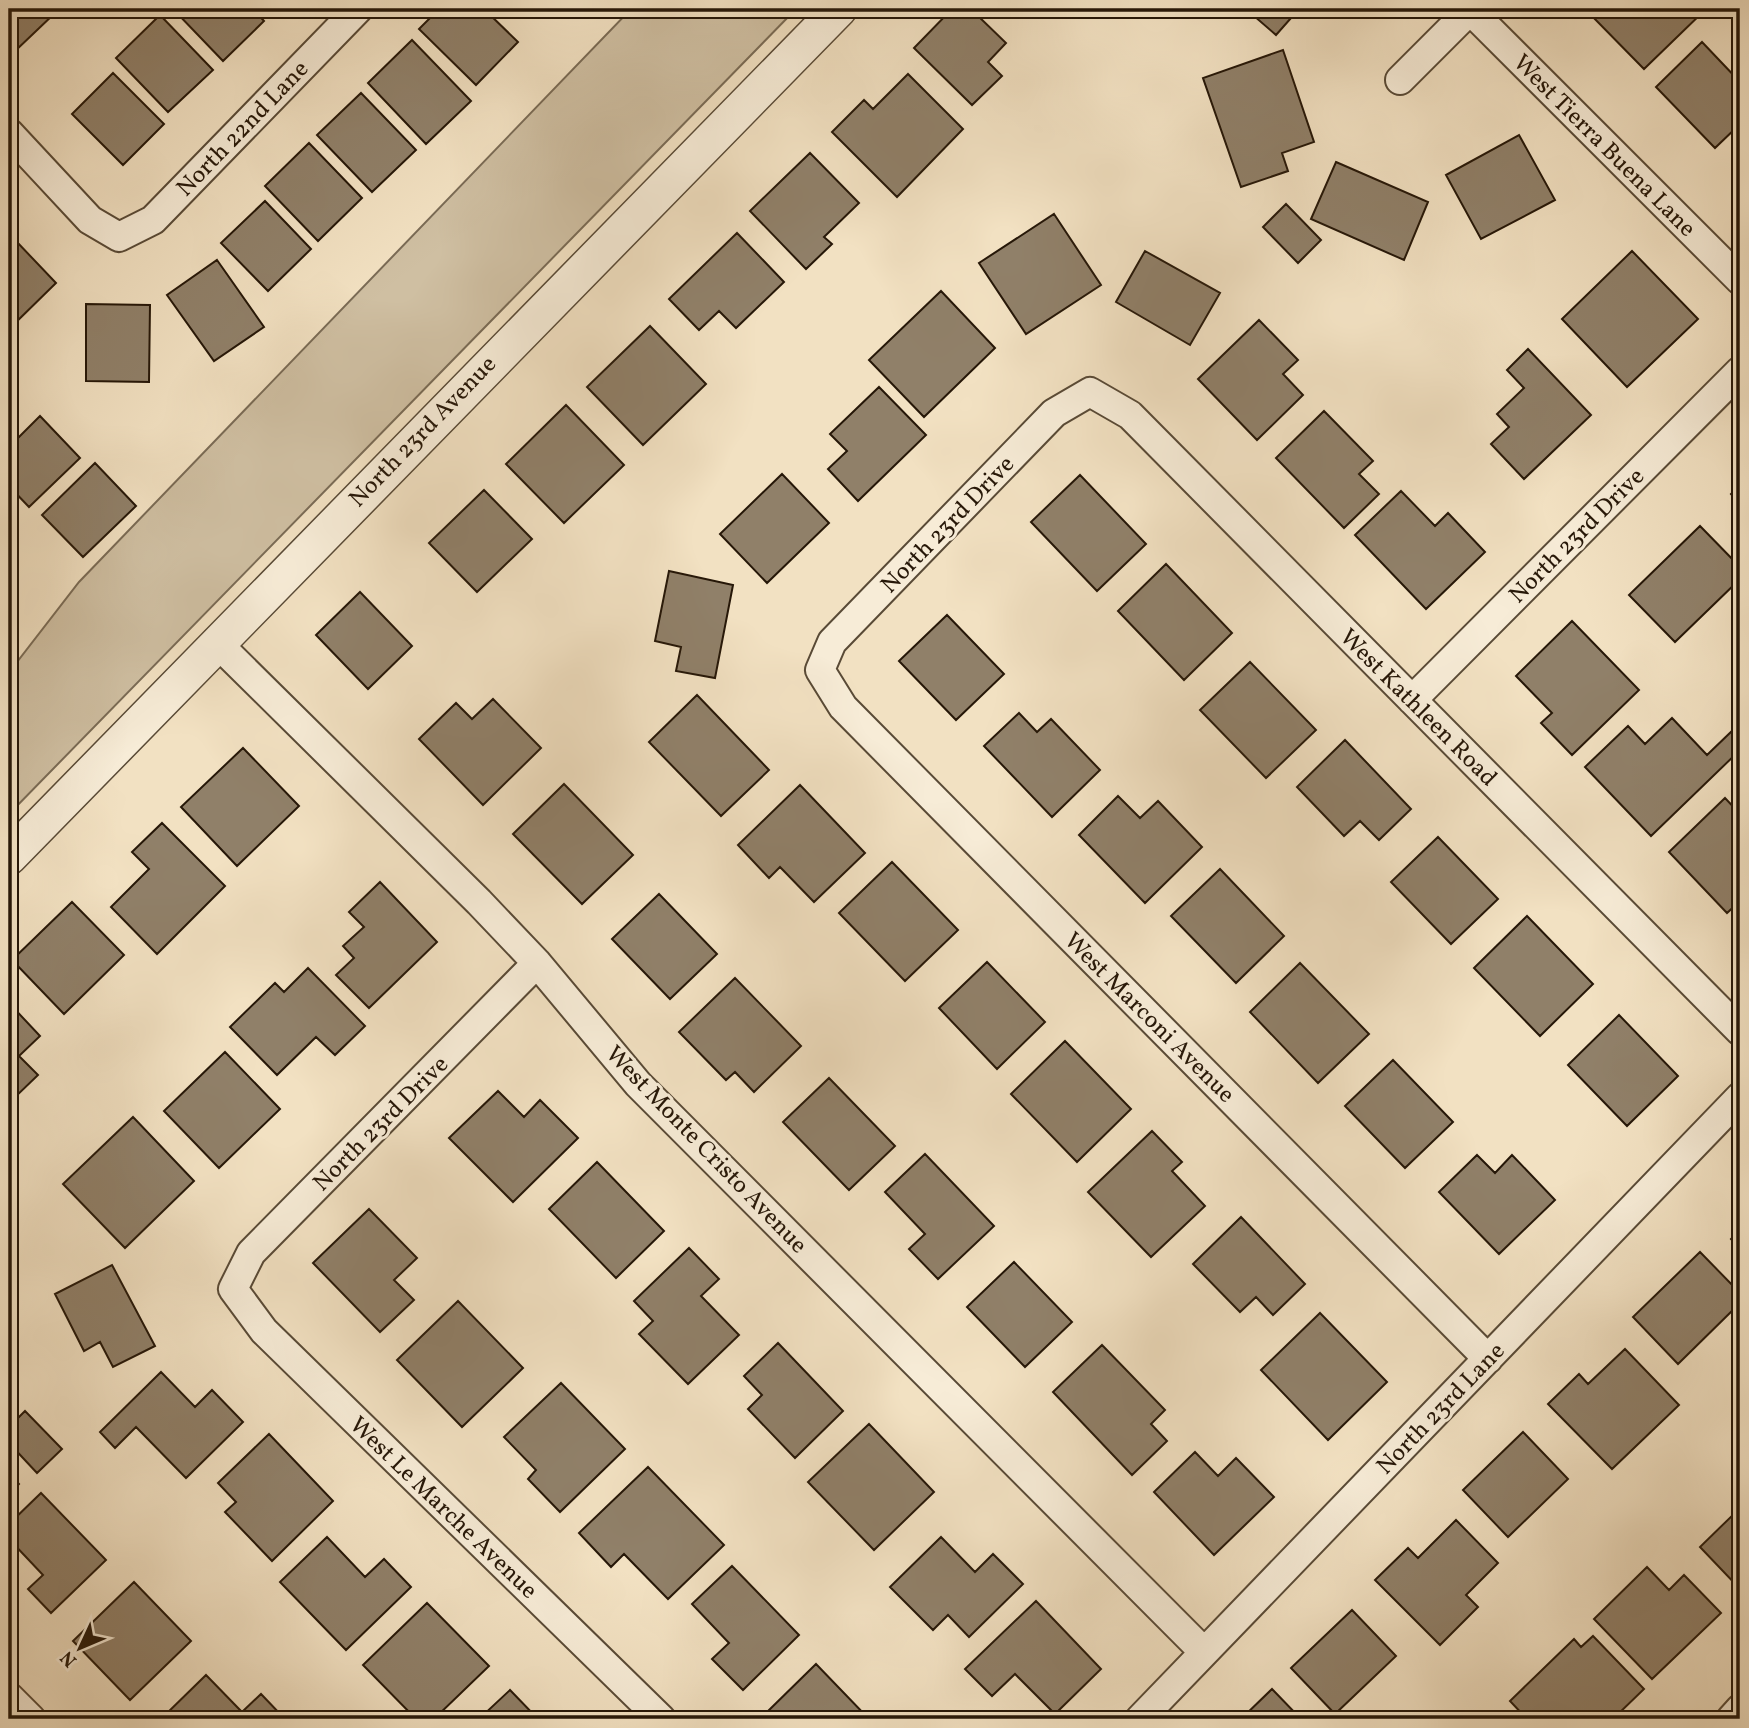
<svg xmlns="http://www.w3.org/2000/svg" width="1749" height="1728" viewBox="0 0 1749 1728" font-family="Vollkorn,serif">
  <rect width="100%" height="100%" fill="#f2e1c2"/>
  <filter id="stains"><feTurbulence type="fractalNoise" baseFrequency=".00286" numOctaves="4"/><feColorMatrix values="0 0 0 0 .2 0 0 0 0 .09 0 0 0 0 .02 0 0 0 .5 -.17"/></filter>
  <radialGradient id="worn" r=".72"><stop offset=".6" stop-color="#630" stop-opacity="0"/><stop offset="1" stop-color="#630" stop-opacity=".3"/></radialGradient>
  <path fill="#cfbfa2" stroke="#7a6b55" stroke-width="2" d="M 631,9 L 796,9 L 9,814 L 9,668 L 17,662 L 79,582 Z"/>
  <path fill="#908069" stroke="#261708" stroke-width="2" d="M 9,9 L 52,9 L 56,12 L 13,53 L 9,48 Z
    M 173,9 L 253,9 L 264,21 L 223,61 Z
    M 439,9 L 484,9 L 518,42 L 476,85 L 419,29 Z
    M 952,9 L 981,9 L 976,14 L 1006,43 L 988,62 L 1002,76 L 972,105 L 914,48 Z
    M 1246,9 L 1299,9 L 1276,35 Z
    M 1585,9 L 1706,9 L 1644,69 Z
    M 160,15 L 213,70 L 168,112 L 116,58 Z
    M 412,40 L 471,101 L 426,144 L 368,83 Z
    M 1702,42 L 1740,82 L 1740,124 L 1715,148 L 1656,87 Z
    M 1283,50 L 1314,142 L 1282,153 L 1288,171 L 1241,187 L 1203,78 Z
    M 113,73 L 164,124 L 123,165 L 72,114 Z
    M 908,74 L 963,129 L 897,197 L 832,132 L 864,100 L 873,109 Z
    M 361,93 L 416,150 L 372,192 L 317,135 Z
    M 1519,135 L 1555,200 L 1481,239 L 1446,175 Z
    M 309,143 L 362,198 L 318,241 L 265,186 Z
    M 810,153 L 859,203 L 824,237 L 832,244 L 806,269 L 750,211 Z
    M 1336,162 L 1428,202 L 1404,260 L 1311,219 Z
    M 265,201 L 311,249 L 268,291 L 221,243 Z
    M 1286,204 L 1321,240 L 1298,263 L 1263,227 Z
    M 1054,214 L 1101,285 L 1026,334 L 979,263 Z
    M 737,233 L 784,282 L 736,328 L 719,311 L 699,330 L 669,299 Z
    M 16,241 L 56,283 L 9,329 L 9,248 Z
    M 1145,251 L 1220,293 L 1190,345 L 1116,302 Z
    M 1632,251 L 1698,319 L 1627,387 L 1562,319 Z
    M 217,260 L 264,327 L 214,361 L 167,295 Z
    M 941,291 L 995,348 L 924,417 L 869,360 Z
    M 86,304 L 150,305 L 149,382 L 86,381 Z
    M 1259,320 L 1298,360 L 1283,374 L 1303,395 L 1257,440 L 1198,379 Z
    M 650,326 L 706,384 L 643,445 L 587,387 Z
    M 1528,349 L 1591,415 L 1524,479 L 1491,444 L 1509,427 L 1497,414 L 1524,388 L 1507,370 Z
    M 879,387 L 926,435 L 858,501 L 828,469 L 847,451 L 830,434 Z
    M 566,405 L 624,465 L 564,523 L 506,464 Z
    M 1324,411 L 1373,461 L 1359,474 L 1379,494 L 1344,528 L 1276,458 Z
    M 40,416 L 80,458 L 29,507 L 9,486 L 9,447 Z
    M 95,463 L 136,506 L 83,557 L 42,515 Z
    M 782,474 L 829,523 L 767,583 L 720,534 Z
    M 1080,475 L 1146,544 L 1097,591 L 1031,522 Z
    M 1740,485 L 1740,504 L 1731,494 Z
    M 484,490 L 532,539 L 477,592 L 429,543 Z
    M 1401,491 L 1435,526 L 1448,513 L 1485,552 L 1426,609 L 1355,535 Z
    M 1700,526 L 1740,567 L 1740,579 L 1675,642 L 1629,595 Z
    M 1166,564 L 1232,633 L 1184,680 L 1118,611 Z
    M 669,571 L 733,585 L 715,678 L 676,671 L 681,647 L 655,641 Z
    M 360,592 L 412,646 L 368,689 L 316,635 Z
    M 947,615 L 1004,674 L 956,720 L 899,661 Z
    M 1572,621 L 1639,690 L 1572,755 L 1541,723 L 1552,713 L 1516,676 Z
    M 1250,662 L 1316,730 L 1266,778 L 1200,710 Z
    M 697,695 L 769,770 L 721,816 L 649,742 Z
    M 493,699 L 541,748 L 483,805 L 419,739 L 456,703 L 472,719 Z
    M 1019,713 L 1037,732 L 1051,719 L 1100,770 L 1052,817 L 984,746 Z
    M 1672,718 L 1707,755 L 1733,730 L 1740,737 L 1740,750 L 1651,836 L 1585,767 L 1628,726 L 1645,744 Z
    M 1345,740 L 1411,809 L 1379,840 L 1360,821 L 1344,836 L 1297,787 Z
    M 243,748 L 299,806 L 237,866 L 181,807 Z
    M 564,784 L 633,855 L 582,904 L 513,834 Z
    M 800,785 L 865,853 L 814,902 L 780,867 L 769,878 L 738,845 Z
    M 1118,796 L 1140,818 L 1158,801 L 1202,847 L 1145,903 L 1079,835 Z
    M 1725,798 L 1740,814 L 1740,901 L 1727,913 L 1669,852 Z
    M 162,823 L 225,886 L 157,954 L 111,907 L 149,869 L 132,852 Z
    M 1438,837 L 1498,899 L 1451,944 L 1391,882 Z
    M 892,862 L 958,930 L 905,981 L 839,913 Z
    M 1220,869 L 1284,936 L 1236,983 L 1171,916 Z
    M 380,882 L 437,942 L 369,1008 L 336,975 L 354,958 L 343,946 L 364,927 L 349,912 Z
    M 659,894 L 717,954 L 670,999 L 612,939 Z
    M 72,902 L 124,955 L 64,1014 L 12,960 Z
    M 1527,916 L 1593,984 L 1540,1036 L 1474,968 Z
    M 987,962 L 1045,1022 L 997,1069 L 939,1008 Z
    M 1300,963 L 1369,1034 L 1318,1083 L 1250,1012 Z
    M 308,968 L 365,1026 L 335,1055 L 316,1037 L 277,1075 L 230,1027 L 275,983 L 284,992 Z
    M 735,978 L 801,1046 L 754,1092 L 735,1072 L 726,1080 L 679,1032 Z
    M 9,1003 L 40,1036 L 19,1056 L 38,1075 L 9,1103 Z
    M 1619,1015 L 1678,1076 L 1627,1126 L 1568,1065 Z
    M 1065,1041 L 1131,1109 L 1077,1162 L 1011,1094 Z
    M 225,1052 L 280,1109 L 219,1168 L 164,1111 Z
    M 1393,1060 L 1453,1122 L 1405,1168 L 1345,1106 Z
    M 829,1078 L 895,1146 L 849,1190 L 783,1122 Z
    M 498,1091 L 524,1117 L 540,1100 L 578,1138 L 513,1202 L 449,1138 Z
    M 133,1117 L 194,1181 L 125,1248 L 63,1184 Z
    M 1152,1131 L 1182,1162 L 1172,1171 L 1205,1206 L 1151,1257 L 1088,1192 Z
    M 925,1154 L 994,1226 L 938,1279 L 909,1249 L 925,1234 L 885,1192 Z
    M 1477,1155 L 1495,1173 L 1512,1155 L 1555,1200 L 1499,1254 L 1439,1192 Z
    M 597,1162 L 664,1231 L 616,1278 L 549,1209 Z
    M 369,1209 L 417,1258 L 394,1280 L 414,1300 L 380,1332 L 313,1263 Z
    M 1241,1217 L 1305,1284 L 1273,1315 L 1256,1297 L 1240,1312 L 1193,1264 Z
    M 1740,1230 L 1740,1249 L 1731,1239 Z
    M 689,1248 L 719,1279 L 701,1296 L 739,1335 L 688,1384 L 639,1334 L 653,1321 L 634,1301 Z
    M 1700,1252 L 1740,1293 L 1740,1303 L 1678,1364 L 1633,1317 Z
    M 1014,1262 L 1072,1322 L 1025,1367 L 967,1307 Z
    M 112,1265 L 155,1346 L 113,1367 L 100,1342 L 84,1351 L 55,1294 Z
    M 458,1301 L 523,1368 L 462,1427 L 397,1360 Z
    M 1320,1313 L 1387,1382 L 1328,1440 L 1261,1370 Z
    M 778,1343 L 843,1411 L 795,1458 L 748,1409 L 762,1395 L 744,1376 Z
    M 1102,1345 L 1165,1410 L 1151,1424 L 1167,1441 L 1132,1475 L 1053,1392 Z
    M 1625,1349 L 1679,1405 L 1612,1469 L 1548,1404 L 1579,1374 L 1588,1384 Z
    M 161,1372 L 195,1407 L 212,1390 L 243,1422 L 186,1478 L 136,1427 L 115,1448 L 100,1432 Z
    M 561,1383 L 625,1449 L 560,1512 L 528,1479 L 536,1470 L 504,1437 Z
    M 25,1411 L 62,1449 L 37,1473 L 9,1443 L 9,1427 Z
    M 869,1424 L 934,1492 L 874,1550 L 808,1482 Z
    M 1523,1432 L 1568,1479 L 1508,1537 L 1463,1490 Z
    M 269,1434 L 333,1501 L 272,1561 L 225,1512 L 236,1502 L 218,1483 Z
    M 1195,1452 L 1218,1476 L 1236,1458 L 1274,1497 L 1214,1555 L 1154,1492 Z
    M 648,1467 L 724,1545 L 668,1599 L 624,1554 L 611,1567 L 579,1533 Z
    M 9,1473 L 19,1484 L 9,1495 Z
    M 41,1493 L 106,1560 L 51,1613 L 28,1589 L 43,1575 L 9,1539 L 9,1524 Z
    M 1740,1508 L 1740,1589 L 1700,1547 Z
    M 1456,1520 L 1498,1563 L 1466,1595 L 1478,1607 L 1440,1645 L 1375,1580 L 1408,1548 L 1418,1558 Z
    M 327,1537 L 365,1577 L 384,1559 L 411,1587 L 346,1650 L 280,1582 Z
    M 941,1537 L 975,1572 L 993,1554 L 1023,1584 L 969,1637 L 948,1615 L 933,1630 L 890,1587 Z
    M 732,1566 L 799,1635 L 743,1690 L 712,1659 L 729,1643 L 692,1604 Z
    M 1647,1567 L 1669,1590 L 1684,1575 L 1721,1613 L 1652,1679 L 1594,1619 Z
    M 134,1582 L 191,1641 L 130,1700 L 73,1641 Z
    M 1036,1601 L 1101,1669 L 1055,1714 L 1015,1674 L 992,1696 L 965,1669 Z
    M 427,1603 L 489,1666 L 434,1719 L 416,1719 L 363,1665 Z
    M 1352,1610 L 1396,1656 L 1335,1714 L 1291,1668 Z
    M 1593,1636 L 1644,1689 L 1613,1719 L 1527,1719 L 1510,1701 L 1574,1639 L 1581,1647 Z
    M 816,1664 L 869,1719 L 766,1719 L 763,1716 Z
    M 206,1675 L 242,1712 L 261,1694 L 284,1718 L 161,1719 Z
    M 1272,1689 L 1301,1719 L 1241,1719 Z
    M 510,1690 L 538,1719 L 479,1719 Z"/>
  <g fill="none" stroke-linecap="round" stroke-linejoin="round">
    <defs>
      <path id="minor" d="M 1469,9 L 1740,280
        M 1400,80 L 1470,10
        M 9,133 L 90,220 L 119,237 L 153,220 L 358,9
        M 216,642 L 479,902 L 537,963 L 638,1084 L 1203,1651
        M 1412,700 L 1740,371
        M 537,963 L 251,1253 L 233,1289 L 264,1331 L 661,1719
        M 1488,1359 L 843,707 L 820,670 L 832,642 L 1054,413 L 1090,392 L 1130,415 L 1740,1031
        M 9,1697 L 31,1719
        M 1140,1719 L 1740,1097
        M 1731,1719 L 1740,1709"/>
      <path id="tertiary" d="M 9,857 L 839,9"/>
    </defs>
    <use href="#minor" stroke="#594a36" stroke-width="32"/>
    <use href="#tertiary" stroke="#594a36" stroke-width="38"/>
    <use href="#minor" stroke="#f7ecd7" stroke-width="28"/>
    <use href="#tertiary" stroke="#f7ecd7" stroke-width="35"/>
  </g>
  <g text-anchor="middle" stroke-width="6" stroke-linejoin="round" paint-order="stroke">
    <g font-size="24" fill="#261708" stroke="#f7ecd7">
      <text transform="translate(242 128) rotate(-46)" y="8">North 22nd Lane</text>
      <text transform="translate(1605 145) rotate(45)" y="8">West Tierra Buena Lane</text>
      <text transform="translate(422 431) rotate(-46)" y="8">North 23rd Avenue</text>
      <text transform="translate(947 524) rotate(-46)" y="8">North 23rd Drive</text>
      <text transform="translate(1576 535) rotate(-45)" y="8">North 23rd Drive</text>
      <text transform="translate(1419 707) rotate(45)" y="8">West Kathleen Road</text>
      <text transform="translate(1150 1017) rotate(45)" y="8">West Marconi Avenue</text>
      <text transform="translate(380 1123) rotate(-45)" y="8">North 23rd Drive</text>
      <text transform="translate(707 1149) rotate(46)" y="8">West Monte Cristo Avenue</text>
      <text transform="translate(1440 1408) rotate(-46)" y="8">North 23rd Lane</text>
      <text transform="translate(444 1507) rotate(44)" y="8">West Le Marche Avenue</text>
    </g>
  </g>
  <rect width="1749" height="1728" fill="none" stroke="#f2e1c2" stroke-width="35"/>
  <rect x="10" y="10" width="1728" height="1707" fill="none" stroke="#261708" stroke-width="3.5"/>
  <rect x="18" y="18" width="1714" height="1693" fill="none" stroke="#261708" stroke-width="2"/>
  <g transform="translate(80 1648) rotate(226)" stroke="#f7ecd7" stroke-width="5" paint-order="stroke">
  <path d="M0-5L12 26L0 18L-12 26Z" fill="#261708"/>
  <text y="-10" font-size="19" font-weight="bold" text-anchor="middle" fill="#261708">N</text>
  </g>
  <rect width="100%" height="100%" filter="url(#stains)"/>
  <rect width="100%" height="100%" fill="url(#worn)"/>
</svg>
